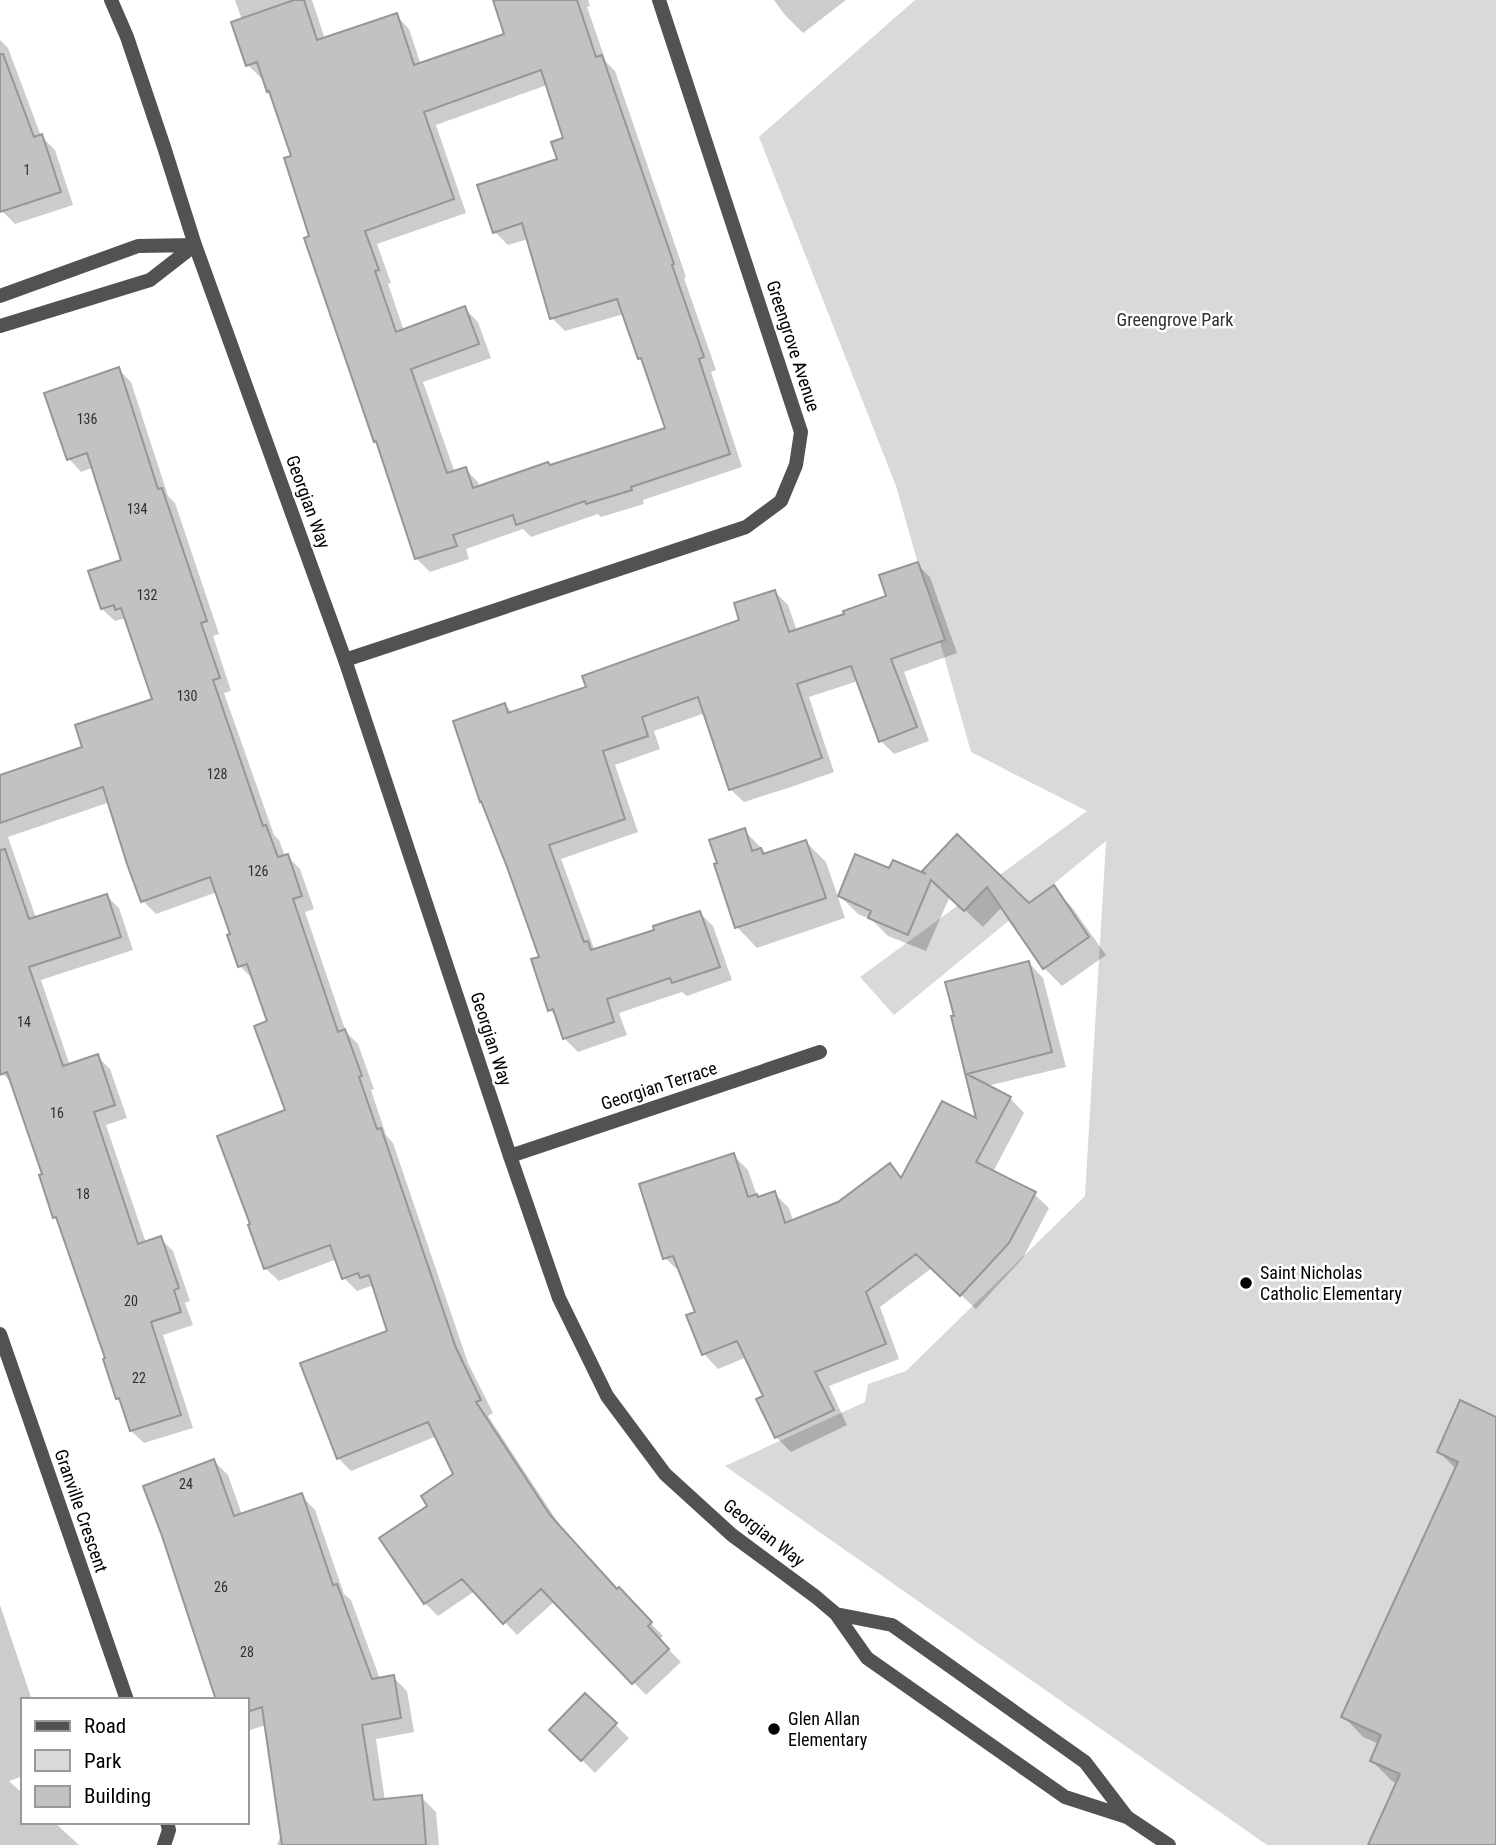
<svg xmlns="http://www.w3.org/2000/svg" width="1496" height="1845" viewBox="0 0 1496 1845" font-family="'Roboto Condensed',sans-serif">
  <rect width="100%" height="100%" fill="#fff"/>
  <path fill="#d9d9d9" d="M 915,0 L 1496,0 L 1496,1845 L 1267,1845 L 725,1466 L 865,1402 L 868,1384 L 906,1371 L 1085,1196 L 1106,841 L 894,1015 L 860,977 L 1087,811 L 971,752 L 896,486 L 759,137 Z"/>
  <path fill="#0003" fill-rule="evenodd" d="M 235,0 L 312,0 L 325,39 L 396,15 L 409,29 L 421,65 L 506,35 L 513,0 L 588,0 L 590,6 L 587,7 L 606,62 L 615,71 L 686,277 L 684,278 L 716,370 L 711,372 L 742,467 L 643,500 L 644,504 L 601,517 L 598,514 L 531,537 L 523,529 L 466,549 L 469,559 L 430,572 L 417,559 L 378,443 L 311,237 L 293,157 L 272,95 L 268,91 L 264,77 L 261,78 L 248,65 L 242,20 ZM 547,85 L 566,139 L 559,160 L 495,232 L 508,245 L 528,239 L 552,318 L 565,331 L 624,314 L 639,358 L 645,364 L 667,430 L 480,487 L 478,482 L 465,469 L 455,473 L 423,382 L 491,358 L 478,322 L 464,308 L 404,331 L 388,284 L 391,283 L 377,244 L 466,213 L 436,125 Z
    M 774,0 L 846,0 L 803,33 L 785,15 Z
    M 0,40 L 8,48 L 41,136 L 55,150 L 73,205 L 15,224 L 2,211 L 0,206 Z
    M 118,369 L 131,382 L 168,496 L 175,503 L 219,634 L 213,636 L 231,691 L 224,693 L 274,835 L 279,840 L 285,856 L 287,856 L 300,869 L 314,909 L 305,912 L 346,1032 L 358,1044 L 374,1089 L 371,1090 L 386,1135 L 393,1143 L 468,1363 L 493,1413 L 488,1416 L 563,1530 L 617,1591 L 619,1590 L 663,1636 L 659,1640 L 681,1662 L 646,1695 L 555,1601 L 517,1635 L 475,1591 L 438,1616 L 425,1603 L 430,1506 L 455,1474 L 437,1436 L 351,1471 L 338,1458 L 390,1332 L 374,1290 L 371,1286 L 357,1291 L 344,1278 L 337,1259 L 279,1281 L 266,1269 L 250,1226 L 288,1111 L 269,1023 L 253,979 L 240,966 L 233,935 L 217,892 L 156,914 L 143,901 L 129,863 L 110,802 L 8,837 L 36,918 L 107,896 L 119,908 L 133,950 L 41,980 L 70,1066 L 97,1056 L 110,1069 L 127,1118 L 106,1125 L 146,1243 L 160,1238 L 173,1251 L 190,1301 L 185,1303 L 193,1325 L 163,1335 L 193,1428 L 144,1443 L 131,1431 L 123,1404 L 117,1398 L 107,1359 L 60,1222 L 55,1217 L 44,1175 L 13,1084 L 3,1074 L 0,1066 L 0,777 L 84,748 L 154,700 L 126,618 L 115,621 L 102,609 L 123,561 L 94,467 L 81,472 L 69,459 Z
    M 917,564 L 930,577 L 957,653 L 904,672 L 929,741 L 894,754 L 881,741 L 858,681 L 809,697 L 834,772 L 791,787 L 744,802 L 730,789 L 705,713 L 654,731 L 660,749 L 615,765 L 638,832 L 561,859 L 595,951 L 656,931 L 700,913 L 713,926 L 732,980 L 687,996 L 682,992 L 619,1013 L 627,1035 L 578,1052 L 564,1038 L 557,1017 L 550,1010 L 505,705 L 513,713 L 588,688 L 741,621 L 775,592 L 788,605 L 797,631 L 846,615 L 888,597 Z
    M 744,830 L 764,851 L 766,855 L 806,842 L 826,862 L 845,918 L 757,948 L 737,927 L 716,865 L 719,864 Z
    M 957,837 L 1029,905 L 1053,888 L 1071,906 L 1106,955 L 1062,986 L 1044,968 L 1002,907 L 983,927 L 950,896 L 926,951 L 888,936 L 872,920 L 858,914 L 840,896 L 890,871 L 932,879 Z
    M 1029,963 L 1043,978 L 1066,1067 L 987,1086 L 1010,1098 L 1024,1113 L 993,1172 L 1034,1194 L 1049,1208 L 1023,1258 L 976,1309 L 932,1268 L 880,1307 L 899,1359 L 829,1386 L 847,1425 L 791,1452 L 776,1437 L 759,1400 L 766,1397 L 747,1357 L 718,1369 L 704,1354 L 697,1313 L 680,1272 L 665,1258 L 733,1155 L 748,1170 L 757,1196 L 759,1198 L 774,1193 L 789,1208 L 793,1221 L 839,1203 L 889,1165 L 903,1179 L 978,1122 L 953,1018 Z
    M 1496,1419 L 1496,1845 L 1370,1845 L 1398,1784 L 1392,1781 L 1372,1761 L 1379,1744 L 1363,1737 L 1343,1716 L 1456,1469 L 1439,1452 Z
    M 214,1461 L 228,1475 L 242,1515 L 301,1495 L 315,1510 L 344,1594 L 351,1600 L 380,1679 L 393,1677 L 407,1691 L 414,1732 L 376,1739 L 385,1801 L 421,1797 L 436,1812 L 439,1845 L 277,1845 L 282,1832 L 266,1725 L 247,1731 L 247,1700 Z
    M 0,1605 L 32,1700 L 23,1700 L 23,1776 L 9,1781 L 23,1794 L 23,1822 L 54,1822 L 79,1845 L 0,1845 Z
    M 585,1695 L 629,1738 L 595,1773 L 552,1730 Z"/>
  <path fill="#c2c2c2" stroke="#969696" stroke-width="2" fill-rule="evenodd" d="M 294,0 L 304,0 L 317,40 L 397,13 L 414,65 L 504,34 L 493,0 L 577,0 L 596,57 L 602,55 L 674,264 L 672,265 L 704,357 L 699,359 L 730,454 L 631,487 L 632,490 L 586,504 L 585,501 L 516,525 L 513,515 L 453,535 L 457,546 L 415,559 L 376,441 L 374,442 L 304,238 L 309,236 L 284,158 L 291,156 L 269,91 L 267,92 L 257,62 L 246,66 L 231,22 ZM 541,70 L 563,138 L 551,142 L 557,159 L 477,185 L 493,233 L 522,223 L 550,319 L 617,299 L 638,359 L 641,358 L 665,428 L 550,465 L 548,462 L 473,488 L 466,467 L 447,473 L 411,369 L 479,344 L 465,306 L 396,332 L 375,271 L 379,270 L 365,231 L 454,199 L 424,112 Z
    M 0,54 L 3,54 L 34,137 L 42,134 L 61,192 L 0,212 Z
    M 119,367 L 158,489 L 162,488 L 207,621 L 201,623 L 220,678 L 213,680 L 263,826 L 266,825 L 278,857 L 288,854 L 302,896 L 293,899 L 338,1032 L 345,1029 L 362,1076 L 359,1077 L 377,1129 L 381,1128 L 456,1348 L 481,1400 L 476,1402 L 550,1515 L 617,1589 L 619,1587 L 652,1622 L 648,1626 L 669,1649 L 632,1684 L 541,1589 L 503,1624 L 462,1579 L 424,1604 L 379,1538 L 427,1506 L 421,1496 L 453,1474 L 428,1422 L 337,1459 L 300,1363 L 387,1331 L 369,1275 L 360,1278 L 358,1273 L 342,1279 L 330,1245 L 264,1269 L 248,1225 L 250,1224 L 217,1136 L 285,1110 L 254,1026 L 267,1021 L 247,964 L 238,967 L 227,935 L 230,934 L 210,877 L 141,902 L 127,864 L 103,787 L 0,823 L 0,775 L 82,747 L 75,725 L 152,699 L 121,608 L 115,610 L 114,605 L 101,609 L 88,571 L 121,560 L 87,453 L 67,460 L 44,393 Z
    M 918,562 L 945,640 L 891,659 L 917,727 L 879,742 L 851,666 L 797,684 L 822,758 L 777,774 L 729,790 L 698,697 L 642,717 L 648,736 L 603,751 L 625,819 L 549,845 L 584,942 L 588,941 L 591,950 L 654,930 L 653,926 L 700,911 L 720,967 L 672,983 L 670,978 L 607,999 L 614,1022 L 563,1039 L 553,1009 L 548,1011 L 531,959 L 539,957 L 507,867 L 481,801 L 480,802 L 453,721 L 505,703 L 508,713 L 586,687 L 582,676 L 739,620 L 734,603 L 775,590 L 789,632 L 844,614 L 843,611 L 886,596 L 879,575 Z
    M 745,828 L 752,851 L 761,848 L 763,854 L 806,840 L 826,898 L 735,928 L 714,864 L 717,863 L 709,840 Z
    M 957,834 L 1029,903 L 1054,885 L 1089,937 L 1043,969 L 987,887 L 964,911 L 931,880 L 908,935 L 868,918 L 871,911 L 838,896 L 855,854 L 889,868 L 893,860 L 926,874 L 922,871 Z
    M 5,849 L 29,919 L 107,894 L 121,937 L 29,967 L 63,1066 L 98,1054 L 115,1105 L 94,1112 L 138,1244 L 161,1236 L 179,1288 L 174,1290 L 181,1312 L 151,1322 L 181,1415 L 130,1431 L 119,1398 L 116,1399 L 103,1359 L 105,1358 L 56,1217 L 53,1218 L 39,1175 L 42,1174 L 7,1072 L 0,1075 L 0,850 Z
    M 1029,961 L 1052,1052 L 967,1074 L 1011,1097 L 976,1162 L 1036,1192 L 1009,1243 L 960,1296 L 916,1254 L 866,1292 L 886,1344 L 815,1372 L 834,1410 L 775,1438 L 756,1399 L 763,1396 L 737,1341 L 702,1355 L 686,1315 L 695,1312 L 673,1256 L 663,1259 L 639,1184 L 734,1153 L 748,1197 L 757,1194 L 758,1197 L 775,1191 L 785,1223 L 838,1202 L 890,1163 L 901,1178 L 942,1101 L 976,1118 L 951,1016 L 954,1016 L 945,982 Z
    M 1460,1400 L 1496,1417 L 1496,1845 L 1368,1845 L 1400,1774 L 1370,1761 L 1381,1735 L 1341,1717 L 1458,1462 L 1437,1452 Z
    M 214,1459 L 234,1516 L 302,1493 L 333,1585 L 337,1584 L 372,1679 L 394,1675 L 401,1718 L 362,1725 L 374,1800 L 422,1795 L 426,1845 L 282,1845 L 262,1707 L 247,1712 L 247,1700 L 216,1700 L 162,1536 L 143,1486 Z
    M 585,1693 L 617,1723 L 581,1761 L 549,1730 Z"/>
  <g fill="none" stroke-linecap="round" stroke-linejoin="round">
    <path stroke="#525252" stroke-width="14" d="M 345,660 L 746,527 L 781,501 L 796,465 L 801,432 L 659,0
      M 510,1156 L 820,1052
      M 0,1334 L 127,1700
      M 164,1845 L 169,1830 L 167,1822"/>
    <path stroke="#525252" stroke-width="14" d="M 111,0 L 127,37 L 164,147 L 195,245 L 345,660 L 510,1156 L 559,1298 L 607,1396 L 665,1474 L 732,1535 L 816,1597 L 836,1614 L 867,1658 L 1065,1797 L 1127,1817 L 1169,1845
      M 0,296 L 138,246 L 195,245
      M 0,326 L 150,280 L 195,245
      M 836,1614 L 892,1625 L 1085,1762 L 1127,1817"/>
  </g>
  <g fill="#000" stroke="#fff" stroke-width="2.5">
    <circle cx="1246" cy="1283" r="7"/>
    <circle cx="774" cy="1729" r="7"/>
  </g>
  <g text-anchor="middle" stroke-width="5" stroke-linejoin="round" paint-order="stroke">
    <g font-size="14" fill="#303030">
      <text x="27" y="175">1</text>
      <text x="87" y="424">136</text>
      <text x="137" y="514">134</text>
      <text x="147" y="600">132</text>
      <text x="187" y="701">130</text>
      <text x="217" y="779">128</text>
      <text x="258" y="876">126</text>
      <text x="24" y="1027">14</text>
      <text x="57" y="1118">16</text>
      <text x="83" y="1199">18</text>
      <text x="131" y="1306">20</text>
      <text x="139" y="1383">22</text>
      <text x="186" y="1489">24</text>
      <text x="221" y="1592">26</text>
      <text x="247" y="1657">28</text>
    </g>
    <g font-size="18" fill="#303030" stroke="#fff">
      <text x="1175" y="326">Greengrove Park</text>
    </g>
    <g font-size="18" fill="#000" stroke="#fff">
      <text transform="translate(793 346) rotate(72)" y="6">Greengrove Avenue</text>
      <text transform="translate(308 502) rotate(70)" y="6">Georgian Way</text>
      <text transform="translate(491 1039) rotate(72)" y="6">Georgian Way</text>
      <text transform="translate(659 1086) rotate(-18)" y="6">Georgian Terrace</text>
      <text transform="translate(81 1511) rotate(71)" y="6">Granville Crescent</text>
      <text transform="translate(764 1533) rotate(38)" y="6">Georgian Way</text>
    </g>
    <g font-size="18" fill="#000" stroke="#fff" text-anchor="start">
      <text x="1260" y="1279">Saint Nicholas<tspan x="1260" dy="21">Catholic Elementary</tspan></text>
      <text x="788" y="1725">Glen Allan<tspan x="788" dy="21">Elementary</tspan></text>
    </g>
  </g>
  <rect x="21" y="1698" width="228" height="126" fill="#ffffff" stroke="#999999" stroke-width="2"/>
  <rect x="35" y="1721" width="35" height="10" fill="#525252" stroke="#999999" stroke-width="2"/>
  <text x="84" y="1733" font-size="21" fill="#000000">Road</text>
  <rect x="35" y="1750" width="35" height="21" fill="#d9d9d9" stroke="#999999" stroke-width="2"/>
  <text x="84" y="1768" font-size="21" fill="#000000">Park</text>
  <rect x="35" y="1786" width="35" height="21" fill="#c2c2c2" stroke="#999999" stroke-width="2"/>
  <text x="84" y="1803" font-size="21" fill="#000000">Building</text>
</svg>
